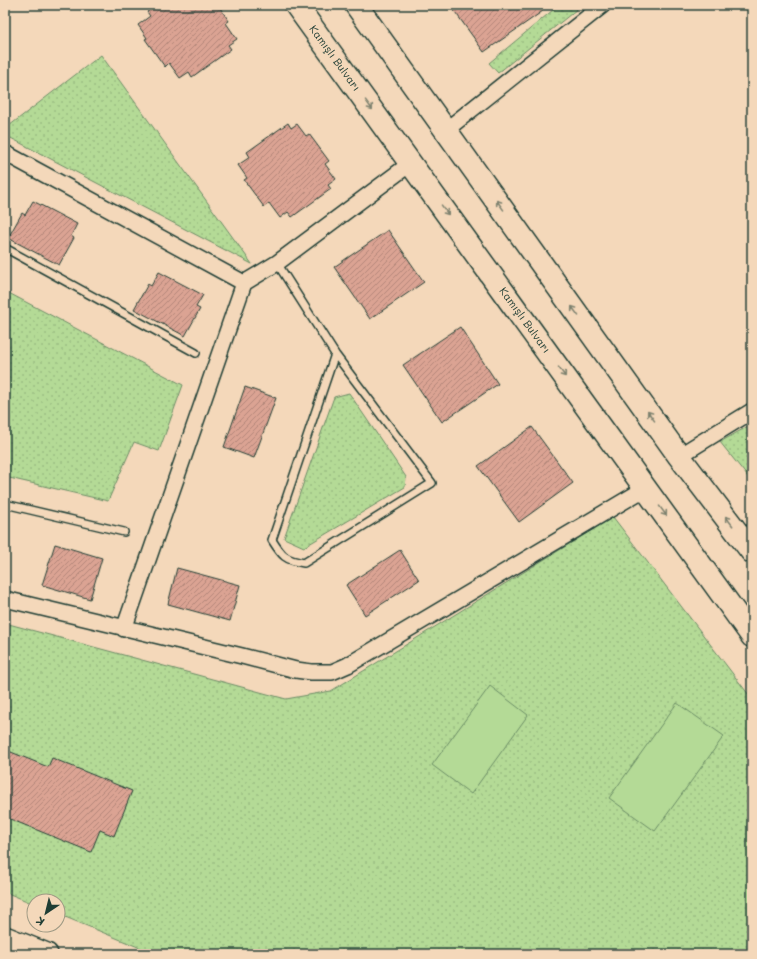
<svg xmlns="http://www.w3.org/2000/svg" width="757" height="959" viewBox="0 0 757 959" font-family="Mali,sans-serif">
  <defs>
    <pattern id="grass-dots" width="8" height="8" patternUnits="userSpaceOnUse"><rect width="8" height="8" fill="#b4da96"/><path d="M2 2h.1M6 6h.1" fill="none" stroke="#9abc82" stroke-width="1.8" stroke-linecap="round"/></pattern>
    <pattern id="building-hatch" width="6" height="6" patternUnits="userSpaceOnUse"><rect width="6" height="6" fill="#dba393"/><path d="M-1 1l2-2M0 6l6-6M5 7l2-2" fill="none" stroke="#b18679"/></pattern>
  </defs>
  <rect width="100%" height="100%" fill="#f4d8ba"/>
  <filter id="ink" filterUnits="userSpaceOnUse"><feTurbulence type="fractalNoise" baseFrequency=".025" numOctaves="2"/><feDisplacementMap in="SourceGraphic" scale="8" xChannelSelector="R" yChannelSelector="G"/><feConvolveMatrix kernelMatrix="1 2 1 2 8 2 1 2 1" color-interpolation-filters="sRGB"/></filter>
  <g filter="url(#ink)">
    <path fill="url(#grass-dots)" stroke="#6a8c65" d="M 559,5 L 582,5 L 498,73 L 489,63 Z
      M 101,55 L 252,264 L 5,135 L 5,129 Z
      M 5,291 L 183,385 L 159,451 L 134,442 L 108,501 L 5,477 Z
      M 349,393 L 406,477 L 405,487 L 304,547 L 284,538 L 334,397 Z
      M 752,424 L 752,482 L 720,442 Z
      M 613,517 L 752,699 L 752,954 L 155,954 L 58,914 L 58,901 L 34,901 L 34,904 L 5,892 L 5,623 L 286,699 L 331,691 Z"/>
    <path fill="#b4da96" stroke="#6a8c65" d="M 490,686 L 528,715 L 471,794 L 432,765 Z
      M 677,703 L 724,736 L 655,831 L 609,798 Z"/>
    <path fill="url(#building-hatch)" stroke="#1f3d34" d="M 157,5 L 218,5 L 229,21 L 226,23 L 237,39 L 228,45 L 231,49 L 192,77 L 189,72 L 180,78 L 169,63 L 165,67 L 145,39 L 147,38 L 138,25 L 150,16 L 147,12 Z
      M 450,5 L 538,5 L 543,11 L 484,52 Z
      M 288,123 L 291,128 L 297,124 L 306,136 L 309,134 L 329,161 L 325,164 L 336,179 L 328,185 L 331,189 L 292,217 L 288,212 L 280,218 L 269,203 L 264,207 L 244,180 L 247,178 L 238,165 L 250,157 L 247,152 Z
      M 33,201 L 77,224 L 71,236 L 74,238 L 59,265 L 8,238 L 22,213 L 25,215 Z
      M 388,230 L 424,282 L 370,319 L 334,267 Z
      M 159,272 L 203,295 L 196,307 L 200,309 L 185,336 L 134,309 L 148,284 L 151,286 Z
      M 460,327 L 498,384 L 442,422 L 403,365 Z
      M 245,387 L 276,398 L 254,458 L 224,447 Z
      M 532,427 L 573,483 L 519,522 L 478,466 Z
      M 55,544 L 102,558 L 90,599 L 42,585 Z
      M 400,550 L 419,580 L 365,615 L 346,585 Z
      M 177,568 L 240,585 L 230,621 L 168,604 Z
      M 6,750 L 48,767 L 52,758 L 132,791 L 114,836 L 100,830 L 91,852 L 5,817 Z"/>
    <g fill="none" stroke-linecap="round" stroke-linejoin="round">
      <defs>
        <path id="service" d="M 5,248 L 196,353
          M 277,263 L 335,354 L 432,483 L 304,563 C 285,560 282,556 272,540 L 335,354
          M 5,504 L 124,532"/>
        <path id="minor" d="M 446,130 L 603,5
          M 5,153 L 244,283
          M 679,456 L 752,411
          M 5,599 L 242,656 L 296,670 L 311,672 L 332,672 L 348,665 L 646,488
          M 124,629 L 244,283 L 277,263 L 411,163"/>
        <path id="secondary" d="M 5,937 L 47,954"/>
        <path id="trunk" d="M 296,5 L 752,636
          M 356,5 L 679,456 L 752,552"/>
      </defs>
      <use href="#service" stroke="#1f3d34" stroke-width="10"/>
      <use href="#minor" stroke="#1f3d34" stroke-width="18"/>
      <use href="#secondary" stroke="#1f3d34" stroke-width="24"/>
      <use href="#trunk" stroke="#1f3d34" stroke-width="25"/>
      <use href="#service" stroke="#f4d8ba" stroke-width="7"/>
      <use href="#minor" stroke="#f4d8ba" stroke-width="15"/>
      <use href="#secondary" stroke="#f4d8ba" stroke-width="21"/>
      <use href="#trunk" stroke="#f4d8ba" stroke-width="22"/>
    </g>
    <defs><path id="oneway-shaft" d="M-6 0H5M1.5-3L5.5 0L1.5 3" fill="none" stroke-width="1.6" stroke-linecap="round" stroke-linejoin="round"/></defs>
    <g stroke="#7f8370">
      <use href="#oneway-shaft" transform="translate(369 105) rotate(54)"/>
      <use href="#oneway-shaft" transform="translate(500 205) rotate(-126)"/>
      <use href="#oneway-shaft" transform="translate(445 210) rotate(54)"/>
      <use href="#oneway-shaft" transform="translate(575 311) rotate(-126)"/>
      <use href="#oneway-shaft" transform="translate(562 372) rotate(54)"/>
      <use href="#oneway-shaft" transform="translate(651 416) rotate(-126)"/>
      <use href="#oneway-shaft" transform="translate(663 511) rotate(54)"/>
      <use href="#oneway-shaft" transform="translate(729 521) rotate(-127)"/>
    </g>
  </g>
  <g text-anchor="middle" stroke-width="3" stroke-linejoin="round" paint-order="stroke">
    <g font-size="11" fill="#1f3d34" stroke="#f4d8ba">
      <text transform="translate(335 58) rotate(54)" y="4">Kamışlı Bulvarı</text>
      <text transform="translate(525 320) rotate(54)" y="4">Kamışlı Bulvarı</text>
    </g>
  </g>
  <rect width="757" height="959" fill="none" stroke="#f4d8ba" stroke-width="20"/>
  <rect x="10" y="10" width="737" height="939" fill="none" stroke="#1f3d34" stroke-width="1.5" filter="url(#ink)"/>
  <g transform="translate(46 913) rotate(215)"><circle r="19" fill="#f4d8ba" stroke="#9f9a84"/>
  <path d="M0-3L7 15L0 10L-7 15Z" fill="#1f3d34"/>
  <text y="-6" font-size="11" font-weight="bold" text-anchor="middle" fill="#1f3d34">K</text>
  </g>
</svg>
